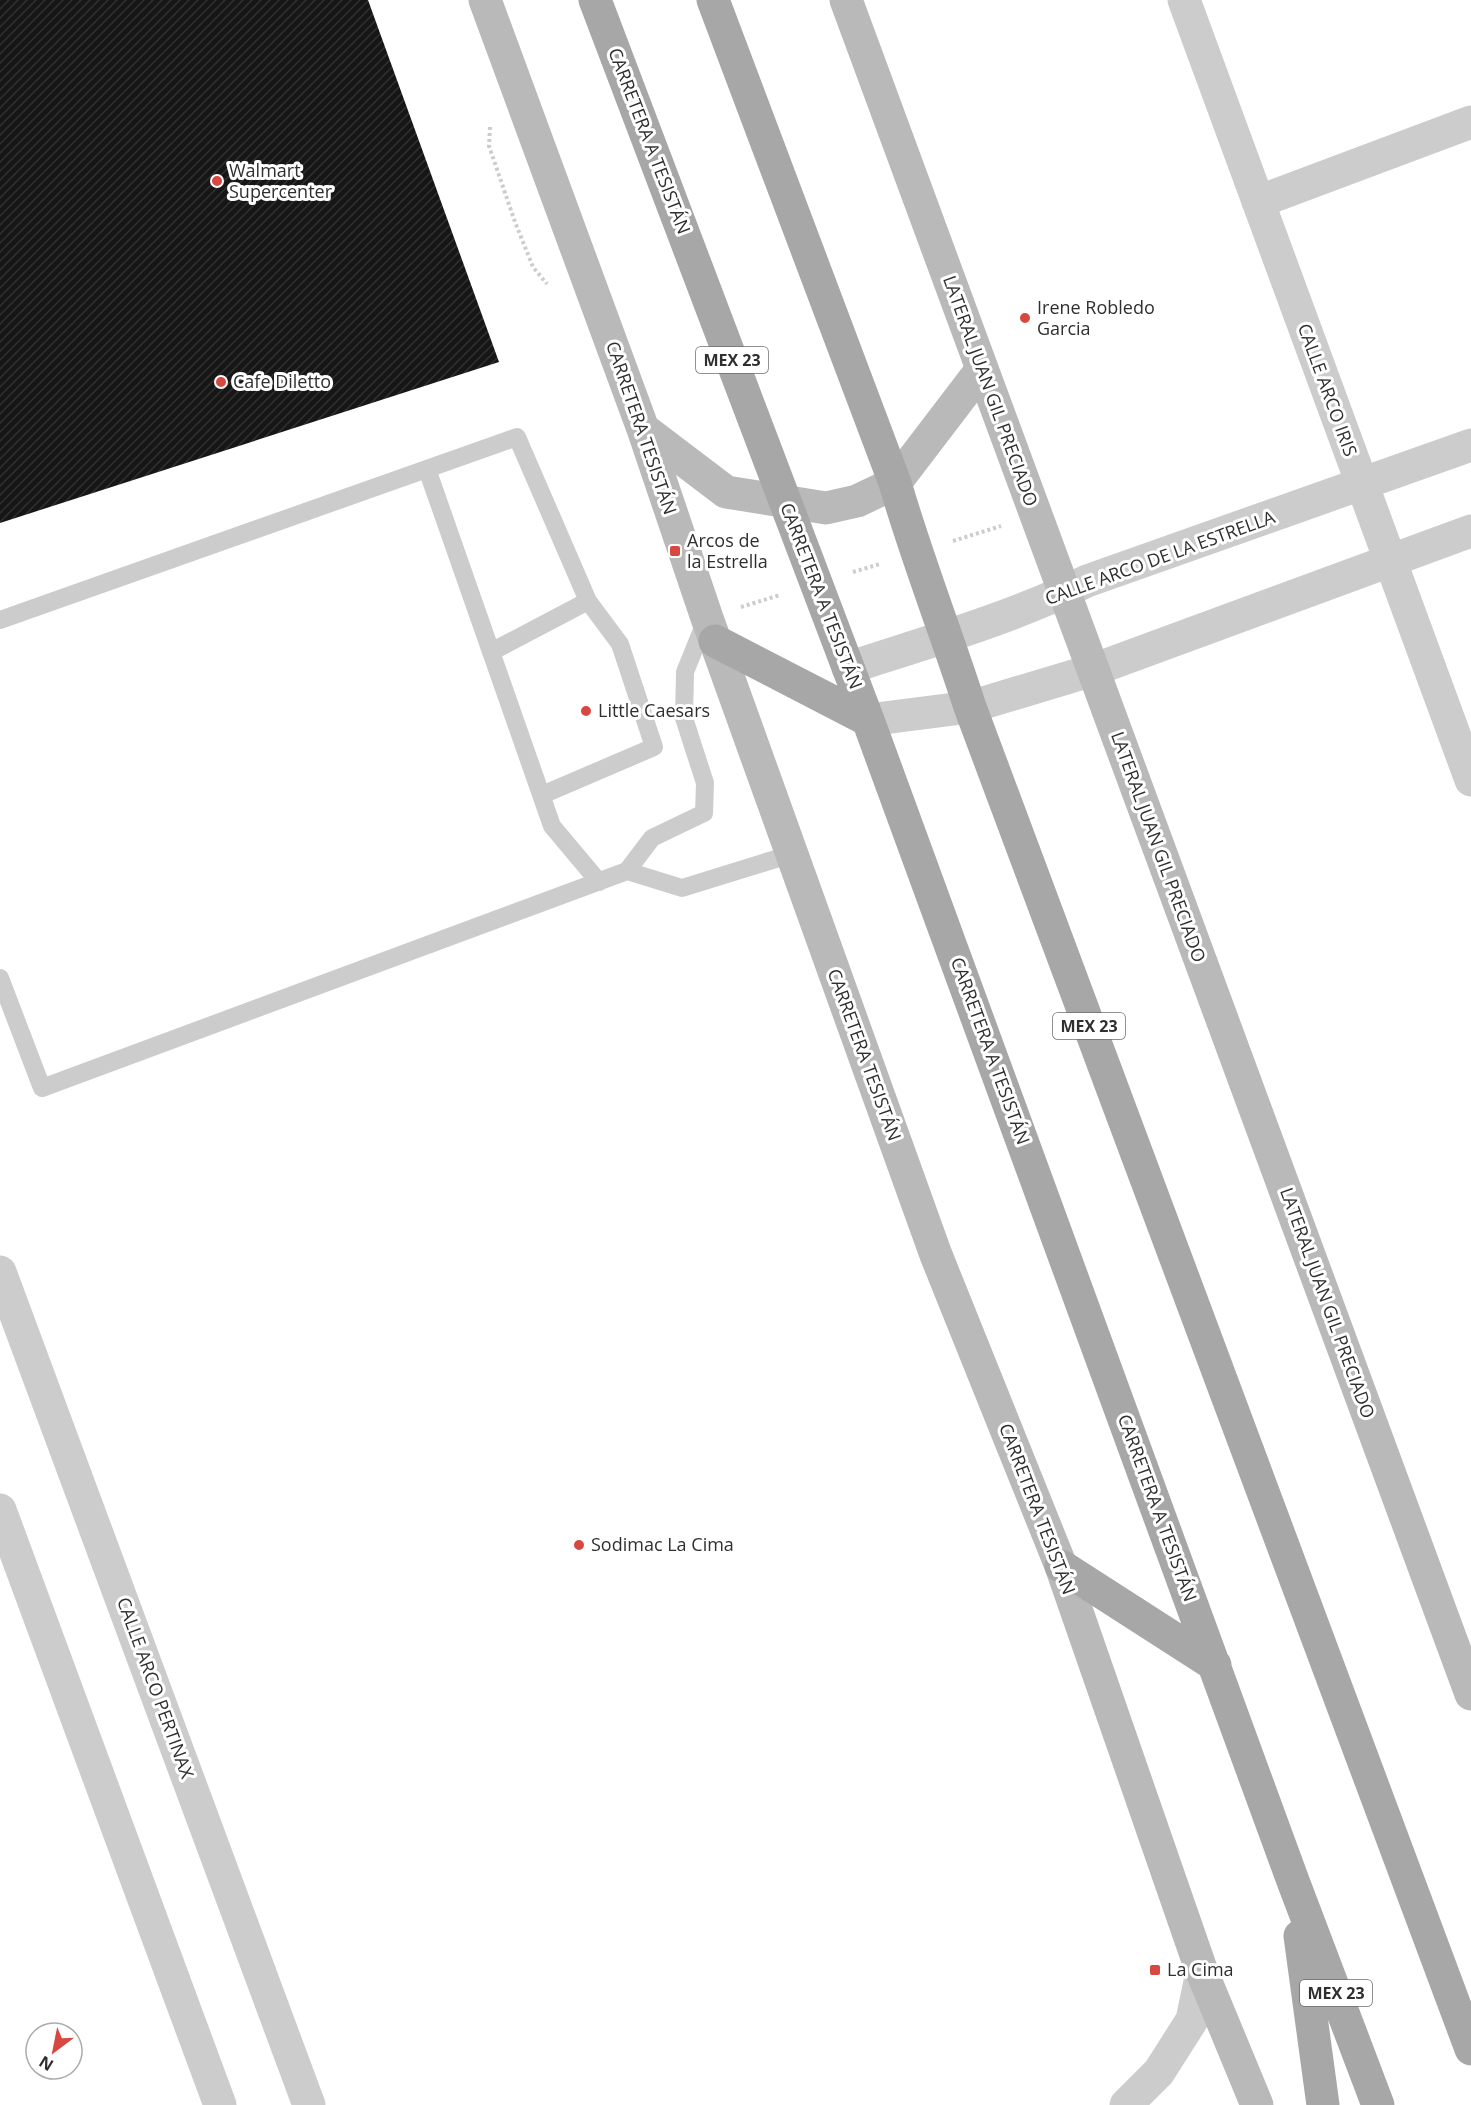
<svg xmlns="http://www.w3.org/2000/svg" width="1471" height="2105" viewBox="0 0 1471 2105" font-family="'Open Sans',sans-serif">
  <defs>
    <pattern id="building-hatch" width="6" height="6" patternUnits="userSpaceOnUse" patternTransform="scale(1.5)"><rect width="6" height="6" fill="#161616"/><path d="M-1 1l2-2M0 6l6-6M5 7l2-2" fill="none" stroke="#303030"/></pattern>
  </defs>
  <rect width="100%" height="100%" fill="#fff"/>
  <path fill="url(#building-hatch)" d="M 0,0 L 368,0 L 499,362 L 0,523 Z"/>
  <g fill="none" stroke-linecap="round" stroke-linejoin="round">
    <path stroke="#ccc" stroke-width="4" stroke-dasharray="3 3" stroke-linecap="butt" d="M 490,127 L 489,146 L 515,222 L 533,267 L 547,284
      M 953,541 L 1001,526
      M 853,572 L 880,564
      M 741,607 L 780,595"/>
    <path stroke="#ccc" stroke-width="18" d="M 427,469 L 552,826 L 599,882
      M 0,620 L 517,437 L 588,601 L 620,644 L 654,747 L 542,795
      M 706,620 L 685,672 L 684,718 L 705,783 L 704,813 L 652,838 L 627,871 L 682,888 L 792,854
      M 491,652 L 588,601
      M 0,978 L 42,1088 L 627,871"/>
    <path stroke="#ccc" stroke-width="33" d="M 1184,0 L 1471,780
      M 1258,202 L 1471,122
      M 848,668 C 928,642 1012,618 1087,581 L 1471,445
      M 868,720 L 970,707 L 1093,670 L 1471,531
      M 0,1272 L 309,2105
      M 0,1510 L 220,2105
      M 1126,2105 L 1159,2072 L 1192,2020 L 1202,1972"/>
    <path stroke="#b9b9b9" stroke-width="33" d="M 485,0 L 643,429 L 707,618 L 936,1255 L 1061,1566 L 1202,1972 L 1257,2105
      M 846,0 L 1471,1694
      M 643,429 L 726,492 L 826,508 L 857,501 L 895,483 L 982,369"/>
    <path stroke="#a7a7a7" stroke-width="33" d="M 595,0 L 868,720 L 1293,1881 L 1378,2105
      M 713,0 L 895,483 C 917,559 946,632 970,707 L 1471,2049
      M 715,641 L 868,720
      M 1061,1566 L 1215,1665
      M 1300,1936 L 1323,2105"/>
  </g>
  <g fill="#d64840" stroke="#fff" stroke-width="2">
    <circle cx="217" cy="181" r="6"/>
    <circle cx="1025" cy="318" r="6"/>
    <circle cx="221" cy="382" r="6"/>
    <rect x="669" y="545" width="12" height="12" rx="3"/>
    <circle cx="586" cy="711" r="6"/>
    <circle cx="579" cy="1545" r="6"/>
    <rect x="1149" y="1964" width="12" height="12" rx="3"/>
  </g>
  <g text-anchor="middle" stroke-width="6" stroke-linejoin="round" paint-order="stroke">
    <g fill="#fff" stroke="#6d6d6d" stroke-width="1.5">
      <rect x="696" y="347" width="72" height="26" rx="4.5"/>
      <rect x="1053" y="1013" width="72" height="26" rx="4.5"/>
      <rect x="1300" y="1980" width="72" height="26" rx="4.5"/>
    </g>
    <g font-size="16" font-weight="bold" fill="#2f2f2f">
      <text x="732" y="366">MEX 23</text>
      <text x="1089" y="1032">MEX 23</text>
      <text x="1336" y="1999">MEX 23</text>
    </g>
    <g font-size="18" fill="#2f2f2f" stroke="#fff">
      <text transform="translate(649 141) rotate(69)" y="6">CARRETERA A TESISTÁN</text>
      <text transform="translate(1327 390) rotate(70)" y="6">CALLE ARCO IRIS</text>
      <text transform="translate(990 391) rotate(70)" y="6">LATERAL JUAN GIL PRECIADO</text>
      <text transform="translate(641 428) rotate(71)" y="6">CARRETERA TESISTÁN</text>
      <text transform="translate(1160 558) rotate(-20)" y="6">CALLE ARCO DE LA ESTRELLA</text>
      <text transform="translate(821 596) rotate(69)" y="6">CARRETERA A TESISTÁN</text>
      <text transform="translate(1158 847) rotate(70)" y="6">LATERAL JUAN GIL PRECIADO</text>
      <text transform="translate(990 1051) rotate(70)" y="6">CARRETERA A TESISTÁN</text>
      <text transform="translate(864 1055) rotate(70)" y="6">CARRETERA TESISTÁN</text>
      <text transform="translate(1327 1303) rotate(70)" y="6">LATERAL JUAN GIL PRECIADO</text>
      <text transform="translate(1157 1508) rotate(70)" y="6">CARRETERA A TESISTÁN</text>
      <text transform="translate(1037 1509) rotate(69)" y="6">CARRETERA TESISTÁN</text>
      <text transform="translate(155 1688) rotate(70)" y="6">CALLE ARCO PERTINAX</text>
    </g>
    <g font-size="18" fill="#2f2f2f" stroke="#fff" text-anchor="start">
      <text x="229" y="177">Walmart<tspan x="229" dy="21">Supercenter</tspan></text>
      <text x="1037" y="314">Irene Robledo<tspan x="1037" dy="21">Garcia</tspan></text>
      <text x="233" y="388">Cafe Diletto</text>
      <text x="687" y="547">Arcos de<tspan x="687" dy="21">la Estrella</tspan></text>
      <text x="598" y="717">Little Caesars</text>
      <text x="591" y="1551">Sodimac La Cima</text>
      <text x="1167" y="1976">La Cima</text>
    </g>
  </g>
  <g transform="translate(54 2051) rotate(212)"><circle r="28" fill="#ffffff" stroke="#acacac" stroke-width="1.5"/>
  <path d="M0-4.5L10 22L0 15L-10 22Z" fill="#d64840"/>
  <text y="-9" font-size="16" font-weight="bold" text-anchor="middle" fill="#2f2f2f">N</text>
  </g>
</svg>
